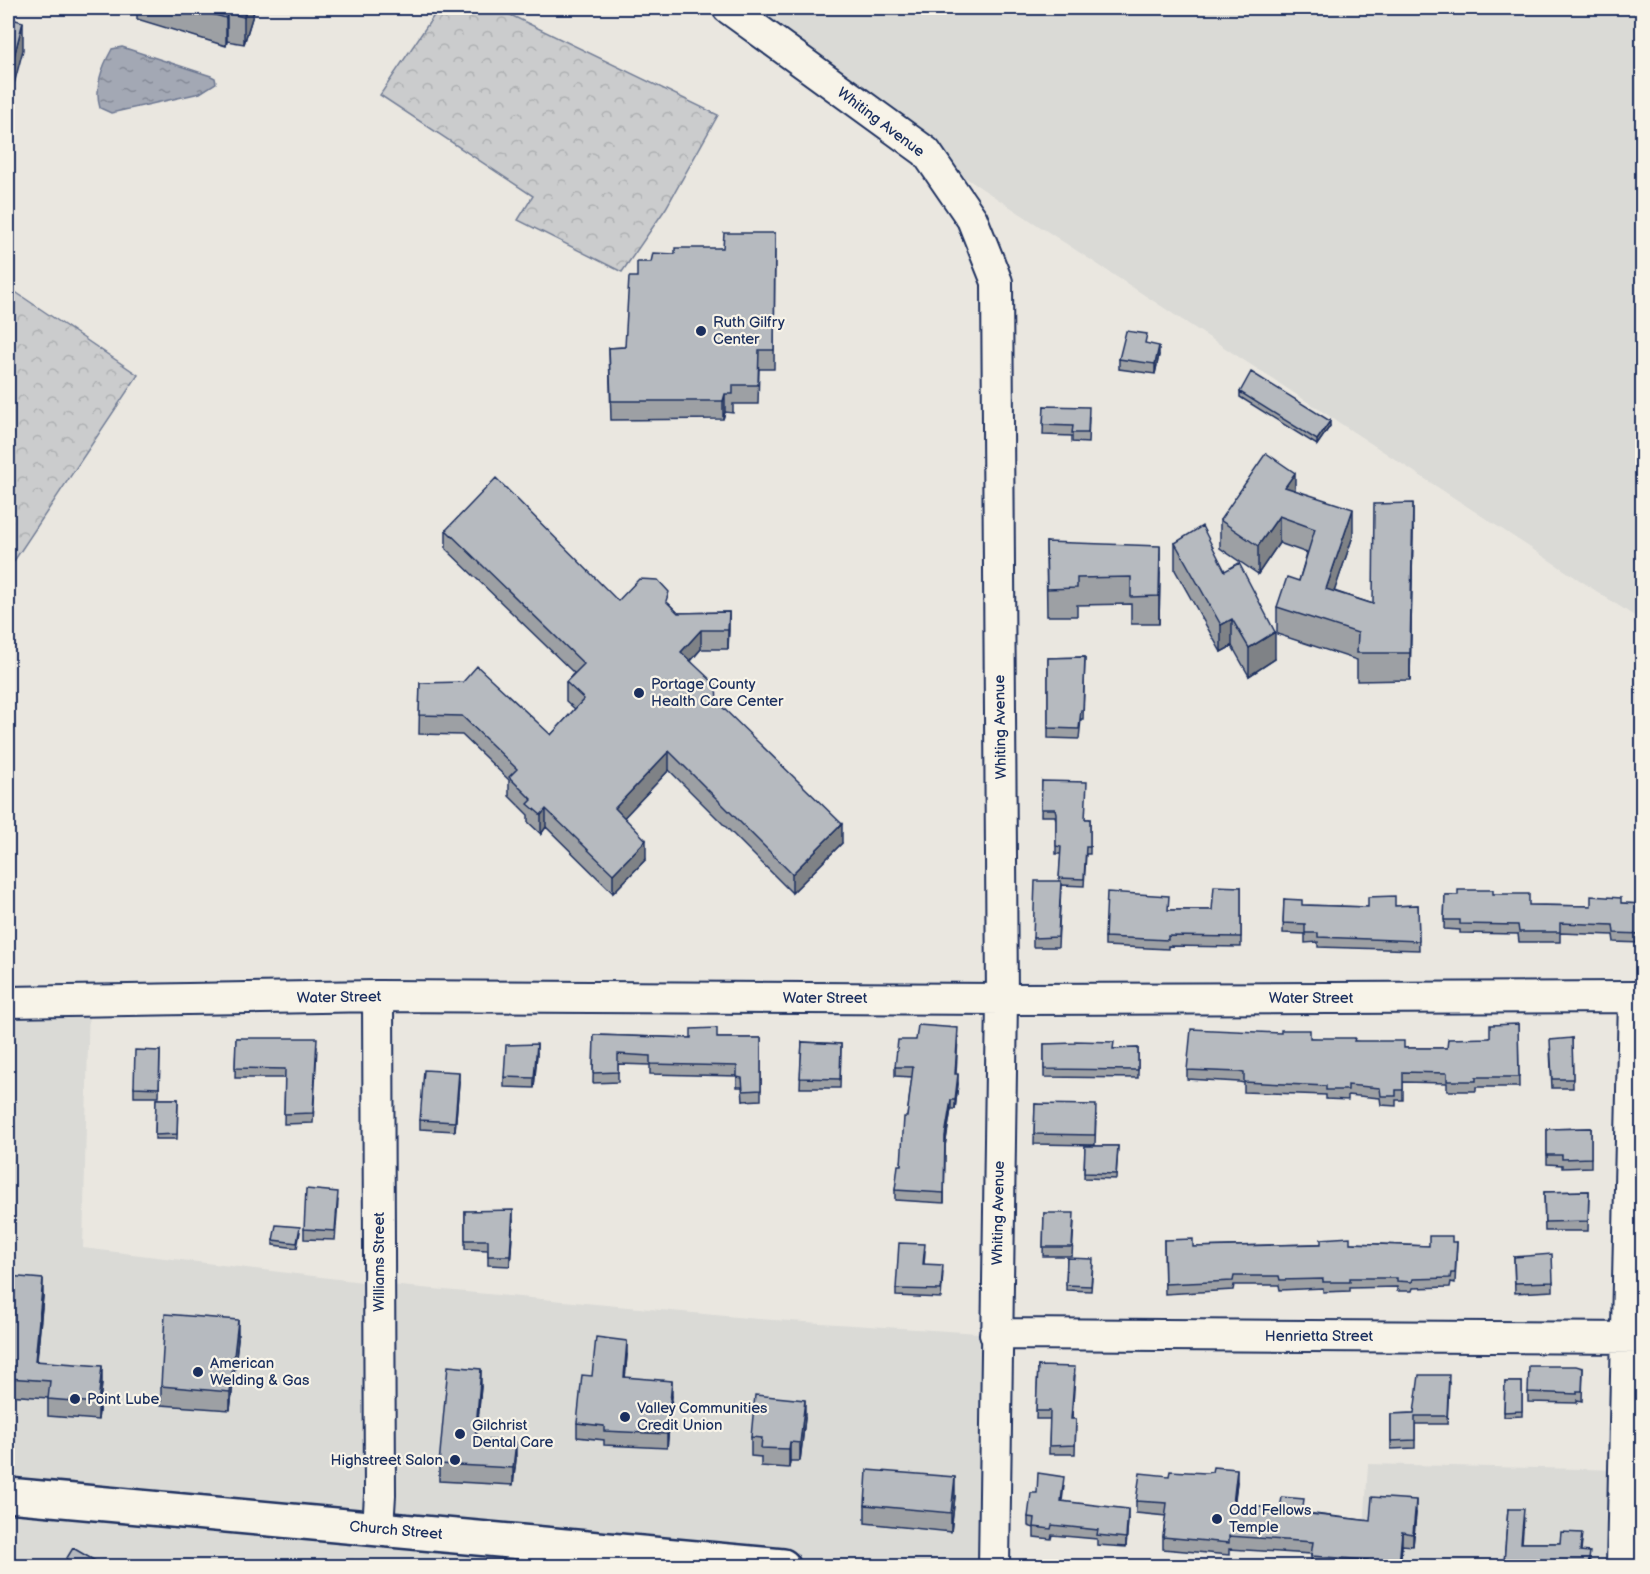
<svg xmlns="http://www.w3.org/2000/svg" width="1650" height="1574" viewBox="0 0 1650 1574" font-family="'Balsamiq Sans',sans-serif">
  <defs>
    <pattern id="forest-crowns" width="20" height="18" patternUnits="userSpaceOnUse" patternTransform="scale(1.5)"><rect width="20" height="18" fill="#cbcccd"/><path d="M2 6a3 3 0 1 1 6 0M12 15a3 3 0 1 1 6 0" fill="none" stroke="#aeb0b2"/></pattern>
    <pattern id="water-ripples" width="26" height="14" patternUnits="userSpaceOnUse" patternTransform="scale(1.5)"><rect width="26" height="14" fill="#a3a8b4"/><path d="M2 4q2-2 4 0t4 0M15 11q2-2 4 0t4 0" fill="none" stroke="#848996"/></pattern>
  </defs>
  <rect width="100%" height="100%" fill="#eae7e0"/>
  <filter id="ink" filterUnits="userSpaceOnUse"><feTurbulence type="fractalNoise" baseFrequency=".0167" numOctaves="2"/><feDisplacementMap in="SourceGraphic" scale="12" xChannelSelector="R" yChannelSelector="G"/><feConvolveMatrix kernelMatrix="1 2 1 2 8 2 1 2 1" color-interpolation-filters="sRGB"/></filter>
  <g filter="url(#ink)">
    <path fill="#dadad6" d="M 730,8 L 1642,8 L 1642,621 L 926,152 Z
      M 8,1002 L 89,1002 L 83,1248 L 379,1284 L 758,1319 L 995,1334 L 994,1566 L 437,1566 L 354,1558 L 353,1566 L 8,1566 Z
      M 1642,1338 L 1642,1566 L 1362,1566 L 1368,1464 L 1623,1470 Z"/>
    <path fill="url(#forest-crowns)" stroke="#737e96" stroke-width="1.5" d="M 439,8 L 496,8 L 718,115 L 666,208 L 622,272 L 518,220 L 533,196 L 380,95 Z
      M 8,287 L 138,375 L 8,570 Z"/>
    <path fill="url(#water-ripples)" stroke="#6d7892" stroke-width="1.5" d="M 122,47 L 211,76 L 215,78 L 216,83 L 200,93 L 111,113 L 100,108 C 94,87 102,67 112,49 Z"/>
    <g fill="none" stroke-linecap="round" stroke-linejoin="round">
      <defs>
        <path id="minor" d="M 728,8 L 926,152 L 972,219 L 997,282 L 1002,999 L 994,1566
          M 378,996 L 380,1495 L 378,1528
          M 8,1002 L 378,996 L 1002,999 L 1642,997
          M 995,1334 L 1642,1338
          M 1622,1566 L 1634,997"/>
        <path id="major" d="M 8,1495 L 783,1566"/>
      </defs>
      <use href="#minor" stroke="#1b2f5e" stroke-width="34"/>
      <use href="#major" stroke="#1b2f5e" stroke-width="38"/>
      <use href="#minor" stroke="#f7f3e8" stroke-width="30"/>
      <use href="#major" stroke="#f7f3e8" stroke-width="33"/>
    </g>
    <path fill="#9da0a4" stroke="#1b2f5e" stroke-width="1.5" d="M 123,8 L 255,8 L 244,44 L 227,41 L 226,46 L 137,19 L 137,14 L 123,10 Z
      M 775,233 L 774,369 L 759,369 L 758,404 L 733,404 L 733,413 L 725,412 L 723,419 L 611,420 L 609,348 L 625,347 L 651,262 L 675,254 L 723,248 Z
      M 1147,344 L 1159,355 L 1155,374 L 1119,369 L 1119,359 Z
      M 1240,392 L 1330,426 L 1317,445 L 1240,397 Z
      M 1044,406 L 1089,417 L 1088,443 L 1072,442 L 1072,436 L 1043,435 Z
      M 1295,490 L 1353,536 L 1334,591 L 1373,604 L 1413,530 L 1410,680 L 1357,681 L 1357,660 L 1277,634 L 1277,607 L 1299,581 L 1307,553 L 1279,543 L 1258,574 L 1220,548 L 1220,520 Z
      M 446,530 L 618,601 L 669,604 L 678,613 L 729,612 L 728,649 L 701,649 L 691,661 L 717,702 L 842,843 L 792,893 L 669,770 L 624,817 L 646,859 L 613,893 L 546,827 L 541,834 L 528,822 L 528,815 L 509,796 L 509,780 L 462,735 L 419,734 L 420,683 L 551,735 L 575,709 L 566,701 L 566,682 L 574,673 L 446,549 Z
      M 1046,542 L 1160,573 L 1159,624 L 1131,624 L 1131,604 L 1077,605 L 1077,616 L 1047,616 Z
      M 1175,543 L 1225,571 L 1275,659 L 1249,676 L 1232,646 L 1221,652 L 1175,570 Z
      M 1085,657 L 1083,719 L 1081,719 L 1079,739 L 1048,738 L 1048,658 Z
      M 1042,781 L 1086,819 L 1090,819 L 1090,854 L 1086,854 L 1084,886 L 1061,885 L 1058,947 L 1033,947 L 1033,938 L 1059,881 L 1061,854 L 1056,854 L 1056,820 L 1055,816 L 1041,816 Z
      M 1241,887 L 1241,947 L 1168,946 L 1168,949 L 1105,946 L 1105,937 L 1169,910 L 1212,910 Z
      M 1493,894 L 1529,905 L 1591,906 L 1621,903 L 1642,904 L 1642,943 L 1614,942 L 1613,935 L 1560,933 L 1560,942 L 1519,942 L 1518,934 L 1460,933 L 1460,930 L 1444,929 L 1445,895 Z
      M 1284,899 L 1302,905 L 1368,907 L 1418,905 L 1419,950 L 1318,947 L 1318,942 L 1305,943 L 1305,934 L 1283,933 Z
      M 1518,1024 L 1519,1087 L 1476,1087 L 1476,1091 L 1447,1091 L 1447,1083 L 1403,1082 L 1403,1100 L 1396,1100 L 1396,1106 L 1381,1105 L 1380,1098 L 1348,1095 L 1348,1100 L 1326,1099 L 1326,1095 L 1244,1092 L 1244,1083 L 1239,1082 L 1187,1079 L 1187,1070 L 1310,1038 L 1354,1041 L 1404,1048 L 1447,1048 L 1490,1038 Z
      M 594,1035 L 691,1038 L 761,1038 L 761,1100 L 743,1101 L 742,1087 L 737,1087 L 737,1076 L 650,1074 L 650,1065 L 618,1064 L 618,1082 L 593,1083 Z
      M 958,1037 L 956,1074 L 958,1084 L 955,1109 L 951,1109 L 945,1146 L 944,1203 L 895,1200 L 895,1190 L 901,1165 L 912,1077 L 895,1076 L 895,1067 L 916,1040 Z
      M 236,1038 L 317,1047 L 313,1123 L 284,1124 L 285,1078 L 235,1078 Z
      M 1572,1038 L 1573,1088 L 1552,1088 L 1550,1049 Z
      M 802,1042 L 841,1044 L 840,1088 L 800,1088 Z
      M 1044,1044 L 1114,1049 L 1138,1048 L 1138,1078 L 1044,1077 Z
      M 160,1051 L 159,1097 L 134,1097 L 134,1087 Z
      M 537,1053 L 534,1088 L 504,1087 L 504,1077 Z
      M 459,1082 L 455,1131 L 420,1129 L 420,1120 Z
      M 156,1099 L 178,1099 L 177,1139 L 155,1139 Z
      M 1035,1104 L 1096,1115 L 1095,1145 L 1034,1144 Z
      M 1591,1128 L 1591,1167 L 1562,1168 L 1562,1165 L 1547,1164 L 1547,1129 Z
      M 1085,1146 L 1118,1146 L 1116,1179 L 1084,1178 Z
      M 1589,1191 L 1588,1231 L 1545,1231 L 1544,1192 Z
      M 338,1201 L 335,1240 L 304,1239 L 304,1229 Z
      M 465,1211 L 513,1220 L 510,1266 L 488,1265 L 488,1250 L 465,1249 Z
      M 1044,1213 L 1074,1222 L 1072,1256 L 1043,1256 Z
      M 300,1232 L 297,1248 L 273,1245 L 273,1240 Z
      M 1164,1240 L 1193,1247 L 1350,1243 L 1429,1246 L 1457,1242 L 1455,1283 L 1451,1282 L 1450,1287 L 1413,1288 L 1412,1291 L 1397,1291 L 1397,1287 L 1350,1288 L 1350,1291 L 1323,1292 L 1323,1288 L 1280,1290 L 1279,1285 L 1234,1285 L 1233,1290 L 1165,1294 Z
      M 925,1252 L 924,1264 L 943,1272 L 941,1298 L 896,1296 L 896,1289 Z
      M 1514,1257 L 1553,1282 L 1553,1291 L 1515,1293 Z
      M 1067,1258 L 1093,1264 L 1091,1291 L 1066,1290 Z
      M 8,1276 L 43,1296 L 37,1361 L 102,1383 L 98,1420 L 48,1416 L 48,1398 L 8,1395 Z
      M 238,1339 L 230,1410 L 161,1405 L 161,1386 Z
      M 627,1355 L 625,1377 L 672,1396 L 667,1448 L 604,1445 L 604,1440 L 577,1437 L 577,1423 L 592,1376 Z
      M 1038,1366 L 1075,1375 L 1072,1419 L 1076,1419 L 1075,1454 L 1049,1454 L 1050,1419 L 1036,1419 Z
      M 1583,1368 L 1582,1401 L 1577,1400 L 1577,1403 L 1528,1402 L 1528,1392 Z
      M 1505,1382 L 1522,1382 L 1522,1416 L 1504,1417 Z
      M 1449,1383 L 1447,1424 L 1415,1424 L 1415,1448 L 1391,1449 L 1391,1414 L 1414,1413 Z
      M 481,1386 L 476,1439 L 516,1459 L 513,1485 L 439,1481 L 439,1464 Z
      M 805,1418 L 800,1461 L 790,1461 L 789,1468 L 761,1466 L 761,1457 L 751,1456 L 751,1437 Z
      M 1237,1482 L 1234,1504 L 1370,1521 L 1416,1513 L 1413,1546 L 1402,1545 L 1400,1566 L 1311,1566 L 1311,1554 L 1229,1549 L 1229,1555 L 1163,1549 L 1163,1537 L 1166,1516 L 1136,1513 L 1136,1501 Z
      M 1064,1486 L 1062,1501 L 1128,1519 L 1126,1547 L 1097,1545 L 1097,1539 L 1052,1535 L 1051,1539 L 1034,1537 L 1034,1528 L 1028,1526 L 1028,1517 L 1037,1493 Z
      M 955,1496 L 951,1532 L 865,1523 L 865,1505 Z
      M 1508,1509 L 1524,1518 L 1522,1543 L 1560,1543 L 1582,1542 L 1581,1551 L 1590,1561 L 1589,1566 L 1504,1566 Z"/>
    <path fill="#7f8286" stroke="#1b2f5e" stroke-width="1.5" d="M 246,8 L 255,8 L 244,44 L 244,17 Z
      M 227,13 L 227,41 L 226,46 L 226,18 Z
      M 23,22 L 23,50 L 8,107 L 8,79 Z
      M 1159,346 L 1159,355 L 1155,374 L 1155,364 Z
      M 725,394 L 725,412 L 723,419 L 723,401 Z
      M 1330,421 L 1330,426 L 1317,445 L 1317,440 Z
      M 1295,473 L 1295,500 L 1285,487 Z
      M 1413,503 L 1413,530 L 1410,680 L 1410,653 Z
      M 1353,509 L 1353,536 L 1326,616 L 1326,589 Z
      M 1279,516 L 1279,543 L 1258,574 L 1258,546 Z
      M 1160,546 L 1160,573 L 1159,624 L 1159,596 Z
      M 729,612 L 729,631 L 728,649 L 728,630 Z
      M 1232,619 L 1232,646 L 1221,652 L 1221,625 Z
      M 701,630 L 701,649 L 681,671 L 681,652 Z
      M 1275,632 L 1275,659 L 1249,676 L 1249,648 Z
      M 669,751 L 669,770 L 615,827 L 615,808 Z
      M 546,809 L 546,827 L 541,834 L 541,815 Z
      M 842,824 L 842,843 L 792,893 L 792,874 Z
      M 646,840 L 646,859 L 613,893 L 613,874 Z
      M 537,1044 L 537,1053 L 534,1088 L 534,1078 Z
      M 459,1072 L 459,1082 L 455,1131 L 455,1122 Z
      M 958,1074 L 958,1084 L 955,1109 L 955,1100 Z
      M 951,1100 L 951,1109 L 945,1146 L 944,1203 L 945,1136 Z
      M 513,1210 L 513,1220 L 510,1266 L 510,1256 Z
      M 43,1279 L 43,1296 L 35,1378 L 35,1361 Z
      M 238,1320 L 238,1339 L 230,1410 L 230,1392 Z
      M 627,1341 L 627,1355 L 624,1391 L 624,1377 Z
      M 102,1366 L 102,1383 L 98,1420 L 98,1403 Z
      M 481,1369 L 481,1386 L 475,1456 L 475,1439 Z
      M 672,1381 L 672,1396 L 667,1448 L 667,1434 Z
      M 805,1400 L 805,1418 L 800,1461 L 800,1443 Z
      M 516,1442 L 516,1459 L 513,1485 L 513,1468 Z
      M 790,1442 L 790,1461 L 789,1468 L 789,1449 Z
      M 1237,1469 L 1237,1482 L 1233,1517 L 1233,1504 Z
      M 955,1477 L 955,1496 L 951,1532 L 951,1513 Z
      M 1416,1500 L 1416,1513 L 1413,1546 L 1413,1534 Z
      M 1128,1509 L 1128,1519 L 1126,1547 L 1126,1538 Z
      M 1402,1532 L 1402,1545 L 1400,1566 L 1399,1566 Z"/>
    <path fill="#b6babf" stroke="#1b2f5e" stroke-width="1.5" d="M 190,8 L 246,8 L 244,17 L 227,13 L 226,18 Z
      M 8,18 L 23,22 L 8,79 Z
      M 724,233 L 775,233 L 774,350 L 759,350 L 758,385 L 733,385 L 733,394 L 725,394 L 723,401 L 611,401 L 609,348 L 625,347 L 629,277 L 637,277 L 637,262 L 651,262 L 653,253 L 675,254 L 675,248 L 723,248 Z
      M 1126,331 L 1147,334 L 1145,343 L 1159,346 L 1155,364 L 1119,359 Z
      M 1251,372 L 1330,421 L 1317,440 L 1240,392 Z
      M 1044,406 L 1089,407 L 1088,433 L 1072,433 L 1073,426 L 1043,425 Z
      M 1266,453 L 1295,473 L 1285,487 L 1353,509 L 1326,589 L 1373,604 L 1374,504 L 1413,503 L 1410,653 L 1357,653 L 1358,633 L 1277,607 L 1287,577 L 1299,581 L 1315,529 L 1279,516 L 1258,546 L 1220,520 Z
      M 496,478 L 618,601 L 639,579 L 658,580 L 669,592 L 666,601 L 678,613 L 729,612 L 728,630 L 701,630 L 681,652 L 716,685 L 717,702 L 842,824 L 792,874 L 669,751 L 615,808 L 646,840 L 613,874 L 546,809 L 541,815 L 528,804 L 532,800 L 509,777 L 517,769 L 462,716 L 419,715 L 420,683 L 463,682 L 477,666 L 551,735 L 584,699 L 566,682 L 584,664 L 446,530 Z
      M 1202,526 L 1225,571 L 1239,563 L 1275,632 L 1249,648 L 1232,619 L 1221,625 L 1175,543 Z
      M 1046,542 L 1160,546 L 1159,596 L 1131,597 L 1131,577 L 1077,578 L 1077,588 L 1047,589 Z
      M 1085,657 L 1083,710 L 1081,710 L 1079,729 L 1048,728 L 1048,658 Z
      M 1042,781 L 1087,782 L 1085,819 L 1090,819 L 1090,847 L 1086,847 L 1084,879 L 1059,878 L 1061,847 L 1056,846 L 1056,813 L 1055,809 L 1041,809 Z
      M 1035,881 L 1061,881 L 1058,937 L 1033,938 Z
      M 1214,886 L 1241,887 L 1241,937 L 1168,936 L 1168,940 L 1105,937 L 1107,892 L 1169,896 L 1168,910 L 1212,910 Z
      M 1458,890 L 1493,890 L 1493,894 L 1529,894 L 1529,905 L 1591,906 L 1591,896 L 1621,898 L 1621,903 L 1642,904 L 1642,934 L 1614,933 L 1613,925 L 1560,923 L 1560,932 L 1519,932 L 1518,925 L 1460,924 L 1460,920 L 1444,920 L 1445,895 L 1458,895 Z
      M 1395,896 L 1395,906 L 1418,905 L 1419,941 L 1318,937 L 1318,933 L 1305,933 L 1305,924 L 1283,923 L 1284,899 L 1302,900 L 1302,905 L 1368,907 L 1368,897 Z
      M 1518,1024 L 1519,1077 L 1476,1077 L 1476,1081 L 1447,1081 L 1447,1073 L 1403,1072 L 1403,1090 L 1396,1090 L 1396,1096 L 1381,1096 L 1380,1088 L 1348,1085 L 1348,1090 L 1326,1090 L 1326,1086 L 1244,1082 L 1244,1073 L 1239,1072 L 1187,1070 L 1191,1029 L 1281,1033 L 1281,1030 L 1310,1030 L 1310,1038 L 1355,1038 L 1354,1041 L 1404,1041 L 1404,1048 L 1447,1048 L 1448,1039 L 1490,1038 L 1490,1025 Z
      M 918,1025 L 958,1028 L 955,1074 L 958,1074 L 955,1100 L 951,1100 L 945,1136 L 944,1193 L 895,1190 L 898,1165 L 901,1165 L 904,1117 L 907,1117 L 913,1067 L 895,1067 L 898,1040 L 916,1040 Z
      M 717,1028 L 717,1038 L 761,1038 L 761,1090 L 743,1091 L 742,1078 L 737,1077 L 737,1066 L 650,1064 L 650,1056 L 618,1054 L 618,1072 L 593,1073 L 594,1035 L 691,1038 L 691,1029 Z
      M 236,1038 L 317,1038 L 313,1113 L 284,1114 L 285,1069 L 235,1068 Z
      M 1572,1038 L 1573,1079 L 1552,1079 L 1550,1040 Z
      M 1075,1041 L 1114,1042 L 1113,1049 L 1138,1048 L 1138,1070 L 1044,1069 L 1044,1044 L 1075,1043 Z
      M 802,1042 L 841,1044 L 840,1079 L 800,1078 Z
      M 537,1044 L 534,1078 L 504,1077 L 506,1045 Z
      M 135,1050 L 160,1051 L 159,1088 L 134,1087 Z
      M 424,1070 L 459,1072 L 455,1122 L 420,1120 Z
      M 156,1099 L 178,1099 L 177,1134 L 155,1135 Z
      M 1035,1104 L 1096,1105 L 1095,1135 L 1034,1134 Z
      M 1591,1128 L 1591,1158 L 1562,1159 L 1562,1155 L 1547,1155 L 1547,1129 Z
      M 1085,1146 L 1118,1146 L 1116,1174 L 1084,1173 Z
      M 306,1189 L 338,1192 L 335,1231 L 304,1229 Z
      M 1589,1191 L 1588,1221 L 1545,1222 L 1544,1192 Z
      M 513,1210 L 510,1256 L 488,1256 L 488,1240 L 465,1240 L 465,1211 Z
      M 1044,1213 L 1074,1213 L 1072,1247 L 1043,1247 Z
      M 276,1225 L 300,1227 L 297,1243 L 273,1240 Z
      M 1429,1236 L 1452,1236 L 1452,1242 L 1457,1242 L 1455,1273 L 1451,1273 L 1450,1278 L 1413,1279 L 1412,1282 L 1397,1281 L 1397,1278 L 1350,1278 L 1350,1282 L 1323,1282 L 1323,1279 L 1280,1280 L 1279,1276 L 1234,1276 L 1233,1281 L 1165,1284 L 1164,1240 L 1193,1239 L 1193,1247 L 1321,1244 L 1321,1239 L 1350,1237 L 1350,1243 L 1429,1246 Z
      M 899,1243 L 925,1244 L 923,1264 L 943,1265 L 941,1290 L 896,1289 Z
      M 1552,1254 L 1553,1282 L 1515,1283 L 1514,1257 Z
      M 1067,1258 L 1093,1259 L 1091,1286 L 1066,1285 Z
      M 8,1276 L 43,1279 L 35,1361 L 102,1366 L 98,1403 L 48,1399 L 50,1381 L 8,1378 Z
      M 165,1314 L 238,1320 L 230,1392 L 161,1386 Z
      M 596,1337 L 627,1341 L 624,1377 L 672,1381 L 667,1434 L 604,1431 L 604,1426 L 577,1423 L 582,1375 L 592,1376 Z
      M 448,1366 L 481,1369 L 475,1439 L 516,1442 L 513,1468 L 439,1464 Z
      M 1038,1366 L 1075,1367 L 1071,1419 L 1076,1419 L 1075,1445 L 1049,1446 L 1050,1411 L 1036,1411 Z
      M 1529,1366 L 1576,1366 L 1583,1368 L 1582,1391 L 1577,1391 L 1577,1394 L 1528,1392 Z
      M 1419,1375 L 1449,1375 L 1447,1416 L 1415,1416 L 1415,1440 L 1391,1441 L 1391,1414 L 1414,1413 Z
      M 1505,1382 L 1522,1382 L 1522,1411 L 1504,1412 Z
      M 755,1395 L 805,1400 L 800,1443 L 790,1442 L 789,1449 L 761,1448 L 762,1438 L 751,1437 Z
      M 1213,1467 L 1237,1469 L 1233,1504 L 1280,1509 L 1282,1497 L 1304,1499 L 1302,1513 L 1370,1521 L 1372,1497 L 1416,1500 L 1413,1534 L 1402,1532 L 1399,1566 L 1368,1566 L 1368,1560 L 1311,1556 L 1313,1542 L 1229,1536 L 1229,1543 L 1163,1537 L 1167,1503 L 1136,1501 L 1140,1473 L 1169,1476 L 1170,1471 L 1206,1473 L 1212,1472 Z
      M 867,1470 L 955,1477 L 951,1513 L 865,1505 Z
      M 1038,1473 L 1064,1477 L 1061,1501 L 1128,1509 L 1126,1538 L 1097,1535 L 1098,1530 L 1052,1525 L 1051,1529 L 1034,1527 L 1035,1518 L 1028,1517 L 1031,1493 L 1037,1493 Z
      M 1508,1509 L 1524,1509 L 1521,1543 L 1560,1543 L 1561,1532 L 1582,1533 L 1580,1551 L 1590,1552 L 1588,1566 L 1514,1566 L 1514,1563 L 1504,1563 Z
      M 73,1548 L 104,1566 L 62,1566 Z
      M 147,1564 L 183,1566 L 147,1566 Z"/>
  </g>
  <g fill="#1b2f5e" stroke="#f7f3e8" stroke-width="2">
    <circle cx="701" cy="331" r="6"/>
    <circle cx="639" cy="693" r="6"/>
    <circle cx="198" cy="1372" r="6"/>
    <circle cx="75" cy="1399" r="6"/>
    <circle cx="625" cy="1417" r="6"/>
    <circle cx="460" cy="1434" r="6"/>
    <circle cx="455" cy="1460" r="6"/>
    <circle cx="1217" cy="1519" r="6"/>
  </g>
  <g text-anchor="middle" stroke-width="4.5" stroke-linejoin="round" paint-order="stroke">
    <g font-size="15" fill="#1b2f5e" stroke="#f7f3e8">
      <text transform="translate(881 122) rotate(37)" y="5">Whiting Avenue</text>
      <text transform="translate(1000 727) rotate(-91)" y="5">Whiting Avenue</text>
      <text transform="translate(339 997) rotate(-1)" y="5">Water Street</text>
      <text x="825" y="1003">Water Street</text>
      <text x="1311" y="1003">Water Street</text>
      <text transform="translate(998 1213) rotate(-89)" y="5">Whiting Avenue</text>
      <text transform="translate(379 1262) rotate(-90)" y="5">Williams Street</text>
      <text x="1319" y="1341">Henrietta Street</text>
      <text transform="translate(396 1530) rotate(5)" y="5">Church Street</text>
    </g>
    <g font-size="15" fill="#1b2f5e" stroke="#f7f3e8" text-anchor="start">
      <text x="713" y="327">Ruth Gilfry<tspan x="713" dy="17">Center</tspan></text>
      <text x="651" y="689">Portage County<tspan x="651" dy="17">Health Care Center</tspan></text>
      <text x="210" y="1368">American<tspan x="210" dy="17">Welding &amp; Gas</tspan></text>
      <text x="87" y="1404">Point Lube</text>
      <text x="637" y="1413">Valley Communities<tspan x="637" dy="17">Credit Union</tspan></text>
      <text x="472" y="1430">Gilchrist<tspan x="472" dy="17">Dental Care</tspan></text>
      <text x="443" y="1465" text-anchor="end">Highstreet Salon</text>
      <text x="1229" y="1515">Odd Fellows<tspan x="1229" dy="17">Temple</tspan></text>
    </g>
  </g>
  <rect width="1650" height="1574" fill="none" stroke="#f7f3e8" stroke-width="30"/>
  <rect x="15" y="15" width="1620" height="1544" fill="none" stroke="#1b2f5e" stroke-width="2" filter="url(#ink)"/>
</svg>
